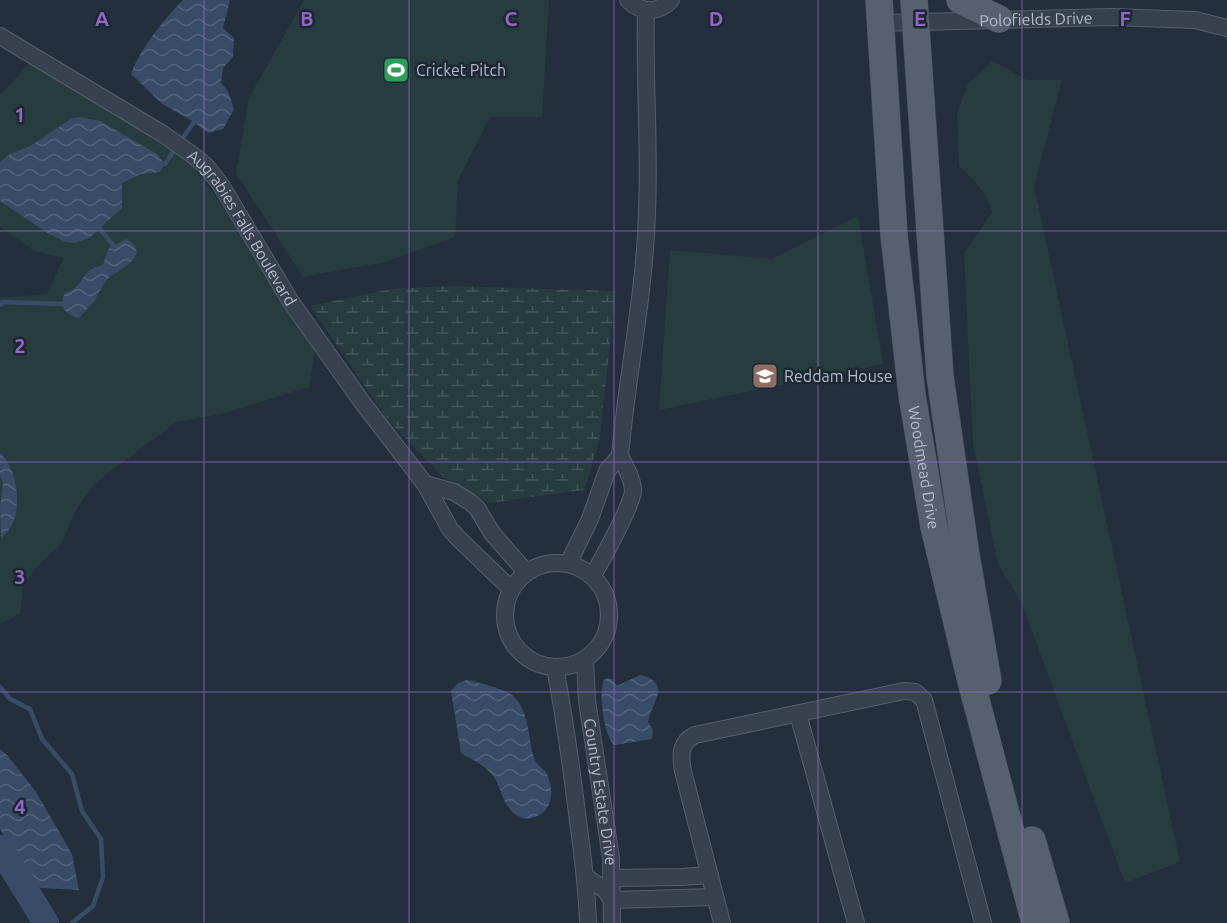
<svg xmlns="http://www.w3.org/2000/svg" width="1227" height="923" viewBox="0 0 1227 923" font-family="Ubuntu,sans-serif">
  <defs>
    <pattern id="wetland-marsh" width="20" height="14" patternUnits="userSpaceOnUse" patternTransform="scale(1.5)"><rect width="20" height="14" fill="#263c3f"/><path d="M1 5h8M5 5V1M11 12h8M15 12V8" fill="none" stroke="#435659"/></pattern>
    <pattern id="water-waves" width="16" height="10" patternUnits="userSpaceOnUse" patternTransform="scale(1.5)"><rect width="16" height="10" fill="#394c67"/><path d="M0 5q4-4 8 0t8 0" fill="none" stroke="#53647b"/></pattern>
  </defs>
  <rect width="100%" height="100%" fill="#242f3e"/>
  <path fill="url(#wetland-marsh)" d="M 451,286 L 616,291 L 599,443 L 584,490 L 489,503 L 443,477 L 388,420 L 310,306 L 391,289 Z"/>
  <path fill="#263c3f" d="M 304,0 L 549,0 L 542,117 L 490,117 L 458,180 L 455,237 L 385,262 L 303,277 L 236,173 L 249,98 Z
    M 993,61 L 1027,80 L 1062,80 L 1034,186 L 1180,862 L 1125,883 L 1022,604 L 998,563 L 973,444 L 964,253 L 992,213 C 989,193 973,180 959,166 L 957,113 L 968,84 Z
    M 31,62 L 182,153 L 215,195 L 315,349 L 309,387 L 221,414 L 176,422 L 96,482 L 76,510 L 61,544 L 35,569 L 23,586 L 20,614 L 0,624 L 0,298 L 47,294 L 64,258 L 34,251 L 0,227 L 0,95 Z
    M 858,216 L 883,364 L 659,410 L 670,250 L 772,259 Z"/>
  <path fill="url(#water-waves)" d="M 183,0 L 230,0 L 223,28 L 234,38 L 233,57 L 223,68 L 221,83 L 228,91 L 234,109 L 223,129 L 208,133 L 194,122 L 161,103 L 131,74 C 140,49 164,19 183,0 Z
    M 78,117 L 100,121 L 157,154 L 165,164 L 160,172 L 141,174 L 122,183 L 122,208 L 89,238 L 75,243 L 66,242 L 49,234 L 0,201 L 0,162 L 10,154 L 30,146 L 71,119 Z
    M 126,239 C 155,256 117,269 108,279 C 102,285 99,293 95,300 C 90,306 84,312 79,318 C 69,316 57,308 64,295 C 66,290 72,292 75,288 C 88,275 82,271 103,265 L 108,249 Z
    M 0,453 C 16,467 21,500 14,520 C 12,527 6,533 1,539 L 0,508 L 3,483 L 0,476 Z
    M 640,675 C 673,683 652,701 648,722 L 653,730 L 652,739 L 614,745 C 604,736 598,692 604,680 L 607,678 L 612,679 L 617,686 Z
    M 466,680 C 475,681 508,690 513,696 C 531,713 527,739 535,760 C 538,767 544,768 547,774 C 553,789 554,807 539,815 C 532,819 526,820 518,816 C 503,808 502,789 494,777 C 486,766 472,759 461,753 L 451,691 L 458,683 Z
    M 0,749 L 8,756 L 36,792 L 72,854 L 79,890 L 25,887 L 13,852 L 0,829 Z"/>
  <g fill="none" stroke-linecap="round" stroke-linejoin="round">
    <path stroke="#394c67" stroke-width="4.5" d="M 180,142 L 194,122
      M 165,164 L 175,149
      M 100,229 L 113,245
      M 0,305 L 3,302 L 64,304
      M 0,687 L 10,699 L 30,709 L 42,739 L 72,774 L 82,811 L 101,839 L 103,877 L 93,906 L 72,923"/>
    <path stroke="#394c67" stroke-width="26" d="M 0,848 L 46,923"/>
    <defs>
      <g id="street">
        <path d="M 628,0 C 641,13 658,14 671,0"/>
        <path id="s1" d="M 880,23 L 1112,17 L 1195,20 L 1227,28"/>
        <path id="s2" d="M 0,36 L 163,134 L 194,156 L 206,166 L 221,185 L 291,302 L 362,402 L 425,484 L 450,529 L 458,538 L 511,589"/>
        <path d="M 425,484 L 454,492 L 470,502 L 477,508 L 492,533 L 526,572"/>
        <circle cx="557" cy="615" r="52"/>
        <path d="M 568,564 L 590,519 L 607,471 L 620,456"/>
        <path d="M 593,575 C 602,560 632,505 633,491 C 633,479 625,466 620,456 C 627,374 645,294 647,211 C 650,145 644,78 646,11"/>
        <path id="s3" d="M 585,659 L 587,701 L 611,858 L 612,923"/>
        <path d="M 555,667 C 564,716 571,764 577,813 C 582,850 587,886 588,923"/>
        <path d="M 798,714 L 856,923"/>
        <path d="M 586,877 L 605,890 L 612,900 L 715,897"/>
        <path d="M 607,886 L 612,878 L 682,877 L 710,875"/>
        <path d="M 722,923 L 683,771 C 680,755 680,742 695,735 L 904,691 L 915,692 L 924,700 L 983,923"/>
      </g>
      <g id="primary">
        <path id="s4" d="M 879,0 L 894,235 L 912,395 L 934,527 L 971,681 L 1035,923"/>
        <path d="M 914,0 L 940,376 L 966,555 L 988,681"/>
        <path d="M 960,0 L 999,19"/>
        <path d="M 1032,840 L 1056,923"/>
      </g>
    </defs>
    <use href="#street" stroke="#565f6c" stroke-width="18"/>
    <use href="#primary" stroke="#414a57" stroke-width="28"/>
    <use href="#street" stroke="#38414e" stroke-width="16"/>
    <use href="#primary" stroke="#56606e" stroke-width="27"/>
  </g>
  <path fill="none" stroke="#9266c3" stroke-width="1.5" stroke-opacity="0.55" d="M 204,0 L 204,923M 409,0 L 409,923M 614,0 L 614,923M 818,0 L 818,923M 1022,0 L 1022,923M 0,231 L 1227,231M 0,462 L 1227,462M 0,692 L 1227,692"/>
  <defs>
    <symbol id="stadium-square" viewBox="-11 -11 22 22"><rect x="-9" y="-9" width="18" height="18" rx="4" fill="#2e9e5b" stroke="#1d2633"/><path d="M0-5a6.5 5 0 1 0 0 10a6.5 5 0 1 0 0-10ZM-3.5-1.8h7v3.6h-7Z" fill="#fff"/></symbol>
    <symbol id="school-square" viewBox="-11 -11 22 22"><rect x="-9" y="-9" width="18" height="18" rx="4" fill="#8d6e63" stroke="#1d2633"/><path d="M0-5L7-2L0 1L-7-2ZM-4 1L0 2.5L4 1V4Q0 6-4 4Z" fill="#fff"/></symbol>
  </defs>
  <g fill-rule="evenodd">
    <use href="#stadium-square" x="381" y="55" width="30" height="30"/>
    <use href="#school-square" x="750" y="361" width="30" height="30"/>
  </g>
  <g text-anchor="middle" stroke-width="5" stroke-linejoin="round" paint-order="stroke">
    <g font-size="16" fill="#b4bcc9" stroke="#1d2633">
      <text dy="6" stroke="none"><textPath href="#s1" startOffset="156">Polofields Drive</textPath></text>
      <text dy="6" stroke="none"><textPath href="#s2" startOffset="315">Augrabies Falls Boulevard</textPath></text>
      <text dy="6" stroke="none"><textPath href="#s4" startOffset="470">Woodmead Drive</textPath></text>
      <text dy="6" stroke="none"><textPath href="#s3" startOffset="134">Country Estate Drive</textPath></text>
    </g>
    <g font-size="16" fill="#b4bcc9" stroke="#1d2633" text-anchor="start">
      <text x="416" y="76">Cricket Pitch</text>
      <text x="784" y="382">Reddam House</text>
    </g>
  </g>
  <g font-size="20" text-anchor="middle" font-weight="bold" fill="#9266c3" stroke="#1d2633" stroke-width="5" stroke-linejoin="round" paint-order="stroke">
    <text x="102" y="26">A</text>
    <text x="307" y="26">B</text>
    <text x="511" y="26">C</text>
    <text x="716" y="26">D</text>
    <text x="920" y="26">E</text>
    <text x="1125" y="26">F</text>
    <text x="20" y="122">1</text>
    <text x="20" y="353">2</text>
    <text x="20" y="584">3</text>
    <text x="20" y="814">4</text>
  </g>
</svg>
